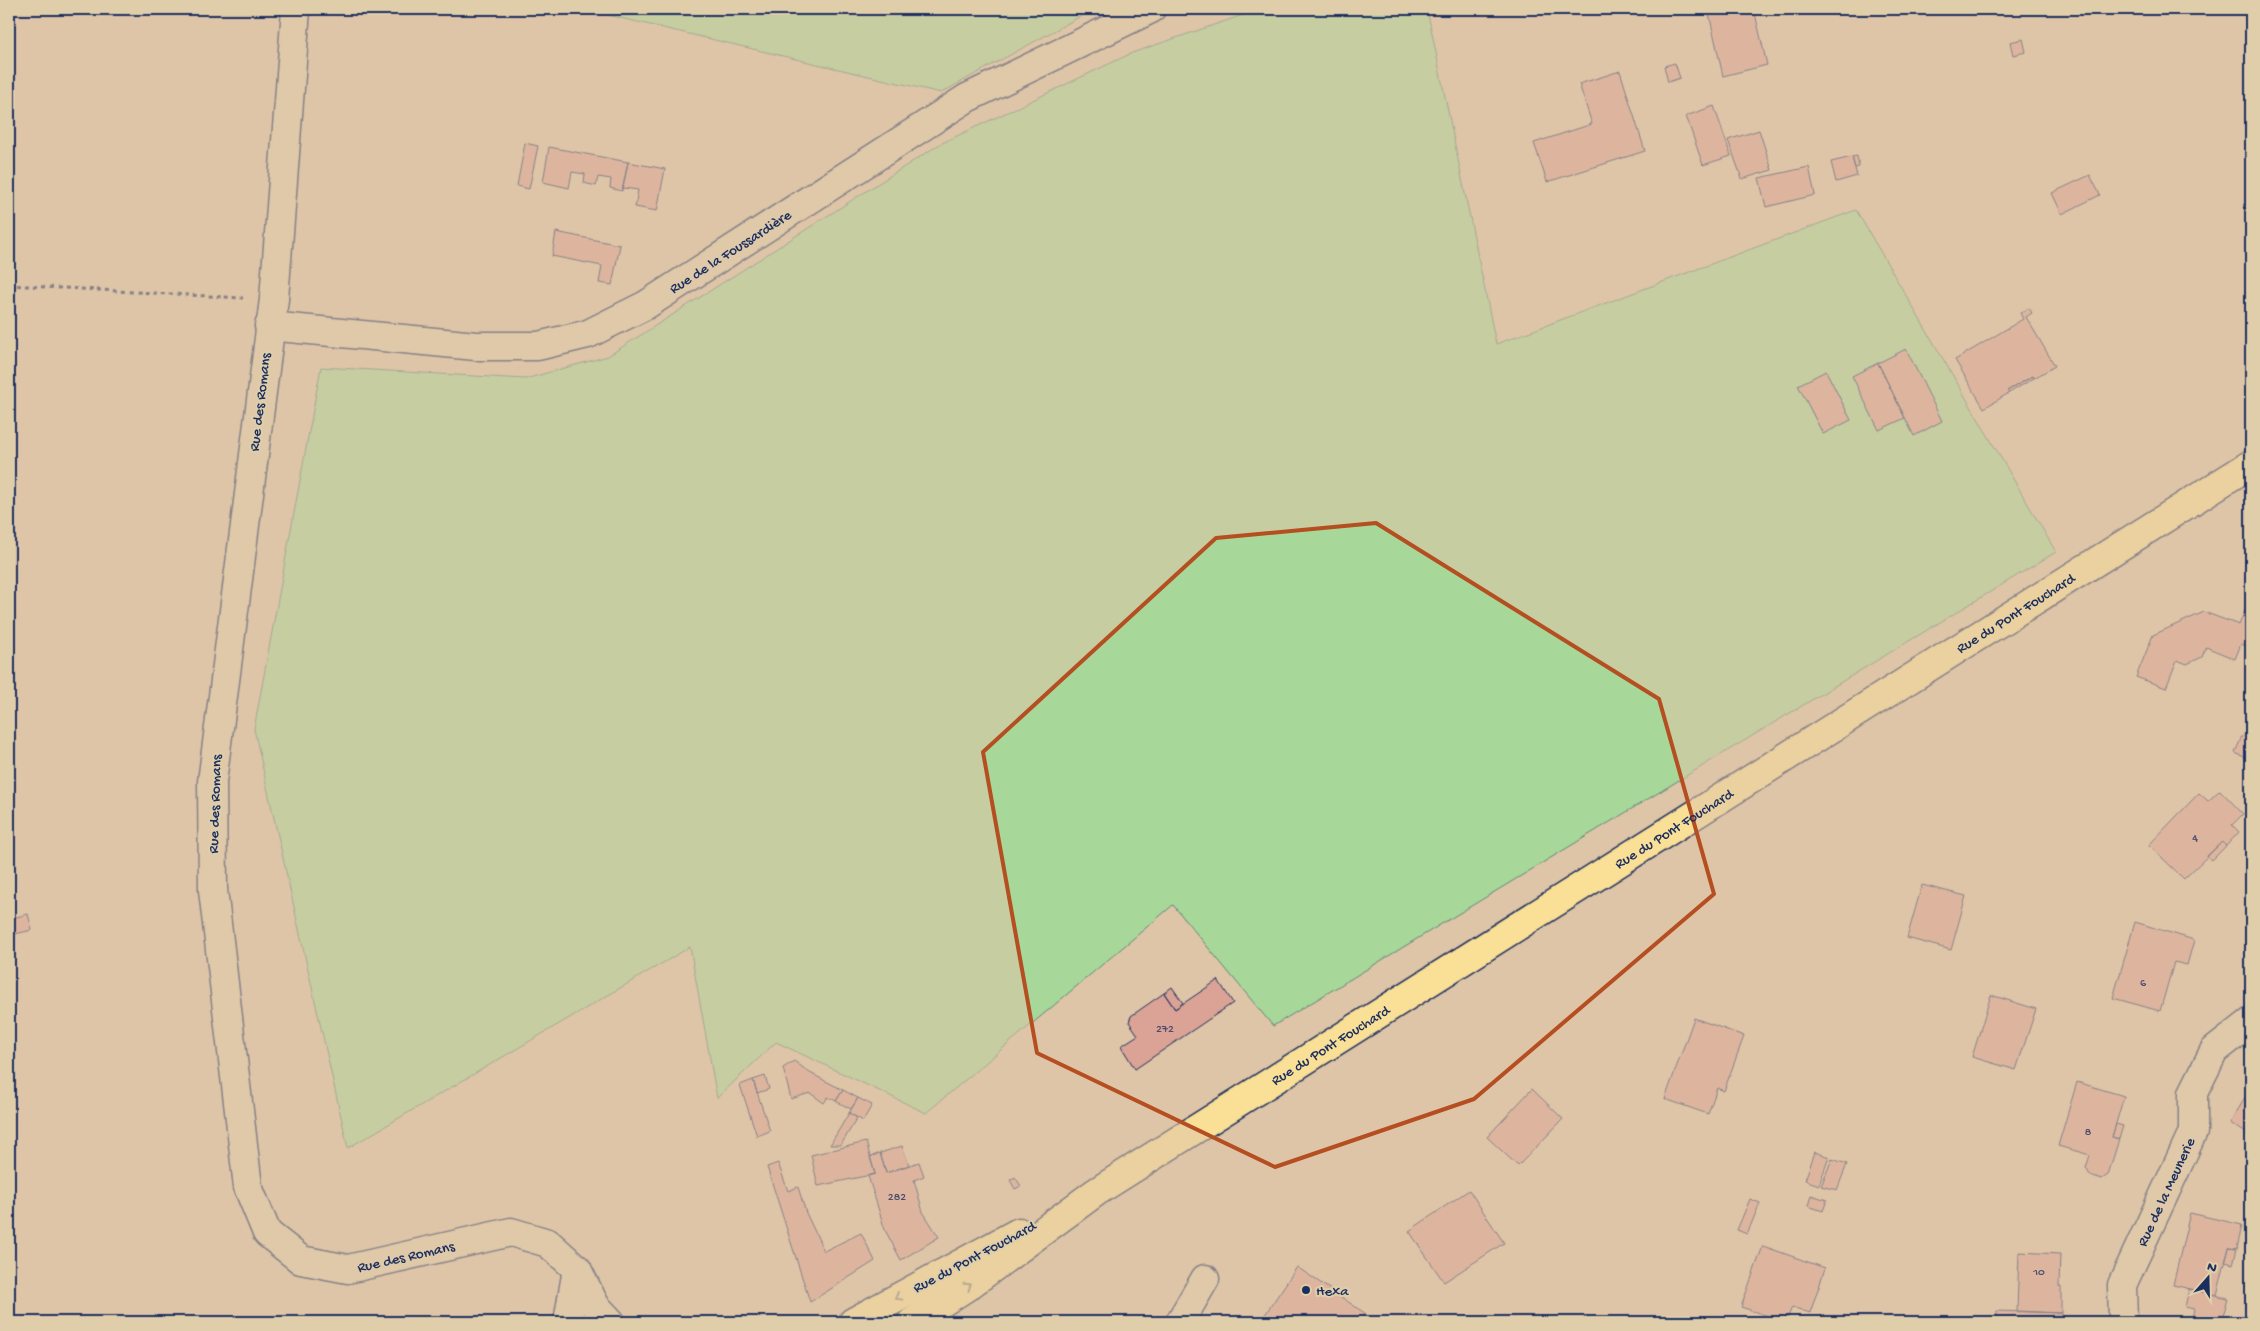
<svg xmlns="http://www.w3.org/2000/svg" width="2260" height="1331" viewBox="0 0 2260 1331" font-family="'Gochi Hand',sans-serif">
  <rect width="100%" height="100%" fill="#dfc5a7"/>
  <filter id="ink" filterUnits="userSpaceOnUse"><feTurbulence type="fractalNoise" baseFrequency=".02" numOctaves="2"/><feDisplacementMap in="SourceGraphic" scale="10" xChannelSelector="R" yChannelSelector="G"/><feConvolveMatrix kernelMatrix="1 2 1 2 8 2 1 2 1" color-interpolation-filters="sRGB"/></filter>
  <g filter="url(#ink)">
    <path fill="#a7d899" stroke="#61847c" d="M 582,9 L 1100,9 L 1081,16 L 941,93 Z
      M 1269,9 L 1427,9 L 1496,344 L 1856,210 L 2056,552 L 1273,1026 L 1173,905 L 926,1113 L 776,1042 L 717,1098 L 690,947 L 348,1148 L 254,729 L 321,367 L 525,379 L 608,356 L 940,144 L 1132,53 L 1243,15 Z"/>
    <path fill="#dba395" stroke="#1b2f5e" d="M 1708,9 L 1754,9 L 1767,65 L 1723,76 Z
      M 2023,39 L 2026,52 L 2013,55 L 2010,42 Z
      M 1675,63 L 1680,78 L 1668,82 L 1664,66 Z
      M 1620,71 L 1645,151 L 1547,182 L 1534,143 L 1592,124 L 1579,84 Z
      M 1714,106 L 1731,156 L 1703,165 L 1686,116 Z
      M 1759,130 L 1772,170 L 1742,179 L 1728,140 Z
      M 525,143 L 538,146 L 529,189 L 517,186 Z
      M 549,147 L 628,162 L 622,191 L 610,188 L 611,179 L 598,177 L 596,186 L 584,183 L 585,174 L 572,172 L 569,188 L 543,182 Z
      M 1857,156 L 1859,167 L 1855,168 L 1852,157 Z
      M 1852,157 L 1857,176 L 1836,182 L 1831,162 Z
      M 628,162 L 665,169 L 657,211 L 635,207 L 638,190 L 623,188 Z
      M 1809,167 L 1815,195 L 1766,207 L 1759,178 Z
      M 2090,175 L 2100,195 L 2062,214 L 2052,193 Z
      M 556,232 L 620,245 L 612,285 L 599,283 L 602,266 L 552,256 Z
      M 2029,308 L 2032,313 L 2026,317 L 2055,366 L 2034,378 L 2033,376 L 2007,391 L 2009,393 L 1984,408 L 1955,360 L 2023,319 L 2020,313 Z
      M 1906,349 L 1942,421 L 1914,436 L 1878,363 Z
      M 1878,363 L 1905,418 L 1879,430 L 1852,376 Z
      M 1826,371 L 1851,420 L 1823,434 L 1798,385 Z
      M 2033,376 L 2034,378 L 2009,393 L 2007,391 Z
      M 2251,595 L 2251,648 L 2241,644 L 2235,659 L 2206,647 L 2202,657 L 2187,664 L 2177,660 L 2166,688 L 2136,677 L 2153,635 L 2204,612 L 2239,625 Z
      M 2242,736 L 2251,740 L 2249,759 L 2235,753 Z
      M 2220,790 L 2243,814 L 2232,825 L 2239,832 L 2226,846 L 2222,842 L 2184,879 L 2149,845 L 2199,793 L 2208,801 Z
      M 2222,842 L 2226,846 L 2212,860 L 2207,856 Z
      M 1922,885 L 1966,896 L 1951,950 L 1907,938 Z
      M 28,914 L 32,930 L 11,935 L 9,919 Z
      M 2135,922 L 2194,940 L 2187,965 L 2174,962 L 2160,1011 L 2113,998 Z
      M 1218,980 L 1233,1003 L 1135,1069 L 1121,1046 L 1138,1035 L 1129,1022 L 1131,1016 L 1164,993 L 1175,1009 Z
      M 1172,987 L 1183,1003 L 1175,1009 L 1164,993 Z
      M 1991,995 L 2036,1009 L 2016,1070 L 1972,1057 Z
      M 1694,1018 L 1744,1036 L 1724,1091 L 1717,1088 L 1708,1114 L 1665,1099 Z
      M 794,1061 L 810,1073 L 843,1090 L 836,1101 L 828,1097 L 824,1103 L 810,1093 L 791,1099 L 783,1068 Z
      M 765,1076 L 769,1089 L 757,1093 L 753,1080 Z
      M 753,1080 L 770,1131 L 757,1136 L 740,1085 Z
      M 2077,1082 L 2124,1096 L 2112,1137 L 2119,1139 L 2108,1175 L 2102,1179 L 2090,1175 L 2086,1168 L 2090,1155 L 2058,1146 Z
      M 2251,1088 L 2251,1140 L 2246,1137 L 2248,1134 L 2230,1123 Z
      M 1532,1089 L 1563,1119 L 1518,1166 L 1487,1137 Z
      M 843,1090 L 858,1098 L 851,1109 L 836,1101 Z
      M 858,1098 L 872,1105 L 863,1121 L 849,1113 Z
      M 849,1113 L 857,1118 L 841,1145 L 830,1145 Z
      M 2116,1124 L 2123,1126 L 2119,1139 L 2112,1137 Z
      M 866,1142 L 875,1174 L 818,1186 L 811,1155 Z
      M 902,1146 L 909,1165 L 886,1173 L 880,1153 Z
      M 1815,1152 L 1829,1157 L 1819,1185 L 1805,1180 Z
      M 880,1153 L 886,1173 L 919,1162 L 924,1176 L 914,1180 L 923,1212 L 939,1237 L 901,1260 L 885,1230 L 868,1176 L 875,1174 L 870,1157 Z
      M 1832,1159 L 1847,1164 L 1837,1190 L 1821,1186 Z
      M 778,1163 L 788,1191 L 798,1187 L 806,1213 L 824,1251 L 861,1233 L 875,1261 L 810,1302 L 767,1167 Z
      M 1015,1177 L 1021,1186 L 1015,1189 L 1010,1180 Z
      M 1469,1190 L 1504,1243 L 1444,1282 L 1409,1231 Z
      M 1811,1195 L 1827,1200 L 1823,1211 L 1808,1206 Z
      M 1750,1199 L 1760,1203 L 1747,1234 L 1737,1230 Z
      M 2190,1213 L 2242,1225 L 2237,1249 L 2229,1248 L 2217,1295 L 2173,1285 Z
      M 1763,1246 L 1825,1268 L 1810,1313 L 1792,1307 L 1786,1322 L 1741,1307 Z
      M 2229,1248 L 2237,1249 L 2233,1264 L 2225,1262 Z
      M 2019,1252 L 2060,1254 L 2059,1287 L 2061,1287 L 2061,1313 L 2017,1311 Z
      M 1297,1267 L 1366,1314 L 1360,1322 L 1260,1322 Z
      M 2189,1289 L 2228,1298 L 2223,1316 L 2236,1319 L 2235,1322 L 2191,1322 L 2194,1309 L 2185,1307 Z
      M 1997,1311 L 2061,1313 L 2060,1322 L 1997,1322 Z"/>
    <g fill="none" stroke-linecap="round" stroke-linejoin="round">
      <defs>
        <g id="minor">
          <path id="s1" d="M 296,9 L 274,299 L 212,782 L 213,890 L 248,1187 L 267,1233 L 301,1260 L 348,1269 L 511,1232 L 548,1243 L 577,1269 L 595,1305 L 611,1322"/>
          <path id="s2" d="M 269,326 L 476,346 L 538,346 L 588,334 L 646,305 L 967,98 L 1151,9"/>
          <path d="M 568,1322 L 577,1269"/>
          <path d="M 1180,1322 L 1205,1279"/>
          <path id="s3" d="M 2123,1322 L 2122,1285 L 2193,1132 L 2193,1093 L 2214,1051 L 2251,1022"/>
        </g>
        <g id="major">
          <path d="M 853,1322 L 1019,1232"/>
          <path id="s4" d="M 912,1322 L 968,1286 L 1096,1192 L 2251,464"/>
        </g>
      </defs>
      <use href="#minor" stroke="#1b2f5e" stroke-width="31"/>
      <use href="#major" stroke="#1b2f5e" stroke-width="31"/>
      <path stroke="#1b2f5e" stroke-width="3" stroke-dasharray="4 4" stroke-linecap="butt" d="M 9,285 L 243,298"/>
      <use href="#minor" stroke="#e0ceab" stroke-width="28"/>
      <use href="#major" stroke="#fadf96" stroke-width="28"/>
    </g>
    <defs><path id="oneway-chevron" d="M-2-3.5L2.5 0L-2 3.5" fill="none" stroke-width="1.6" stroke-linecap="round" stroke-linejoin="round" transform="scale(1.25)"/></defs>
    <g stroke="#8a877a">
      <use href="#oneway-chevron" transform="translate(968 1286) rotate(-35)"/>
      <use href="#oneway-chevron" transform="translate(898 1297) rotate(151)"/>
    </g>
  </g>
  <path d="M0 0H2260V1331H0ZM 1376,523 L 1659,699 L 1714,894 L 1474,1099 L 1275,1167 L 1037,1053 L 983,752 L 1216,538 Z" fill="#dfc5a7" fill-opacity=".55" fill-rule="evenodd"/>
  <path fill="none" stroke="#b54e20" stroke-width="4" stroke-linejoin="round" d="M 1376,523 L 1659,699 L 1714,894 L 1474,1099 L 1275,1167 L 1037,1053 L 983,752 L 1216,538 Z"/>
  <circle fill="#1b2f5e" stroke="#e0ceab" stroke-width="2" cx="1306" cy="1290" r="5"/>
  <g text-anchor="middle" stroke-width="4" stroke-linejoin="round" paint-order="stroke">
    <g font-size="12" fill="#4b4c6c">
      <text x="2195" y="841">4</text>
      <text x="2143" y="986">6</text>
      <text x="1165" y="1032">272</text>
      <text x="2088" y="1135">8</text>
      <text x="897" y="1200">282</text>
      <text x="2039" y="1275">10</text>
    </g>
    <g font-size="15" fill="#1b2f5e" stroke="#e0ceab">
      <text dy="5" stroke="none"><textPath href="#s2" startOffset="486">Rue de la Foussardière</textPath></text>
      <text transform="translate(259 402) rotate(-83)" y="5">Rue des Romans</text>
      <text dy="5" stroke="none"><textPath href="#s4" startOffset="1312">Rue du Pont Fouchard</textPath></text>
      <text transform="translate(214 804) rotate(-88)" y="5">Rue des Romans</text>
      <text dy="5" stroke="none"><textPath href="#s4" startOffset="908">Rue du Pont Fouchard</textPath></text>
      <text dy="5" stroke="none"><textPath href="#s4" startOffset="502">Rue du Pont Fouchard</textPath></text>
      <text dy="5" stroke="none"><textPath href="#s3" startOffset="140">Rue de la Meunerie</textPath></text>
      <text dy="5" stroke="none"><textPath href="#s1" startOffset="1385">Rue des Romans</textPath></text>
      <text transform="translate(974 1256) rotate(-28)" y="5">Rue du Pont Fouchard</text>
    </g>
    <g font-size="15" fill="#1b2f5e" stroke="#e0ceab" text-anchor="start">
      <text x="1316" y="1295">Hexa</text>
    </g>
  </g>
  <rect width="2260" height="1331" fill="none" stroke="#e0ceab" stroke-width="30"/>
  <rect x="15" y="15" width="2230" height="1301" fill="none" stroke="#1b2f5e" stroke-width="2" filter="url(#ink)"/>
  <g transform="translate(2208 1278) rotate(20)" stroke="#e0ceab" stroke-width="4" paint-order="stroke">
  <path d="M0-4L9 19L0 12L-9 19Z" fill="#1b2f5e"/>
  <text y="-8" font-size="14" font-weight="bold" text-anchor="middle" fill="#1b2f5e">N</text>
  </g>
</svg>
